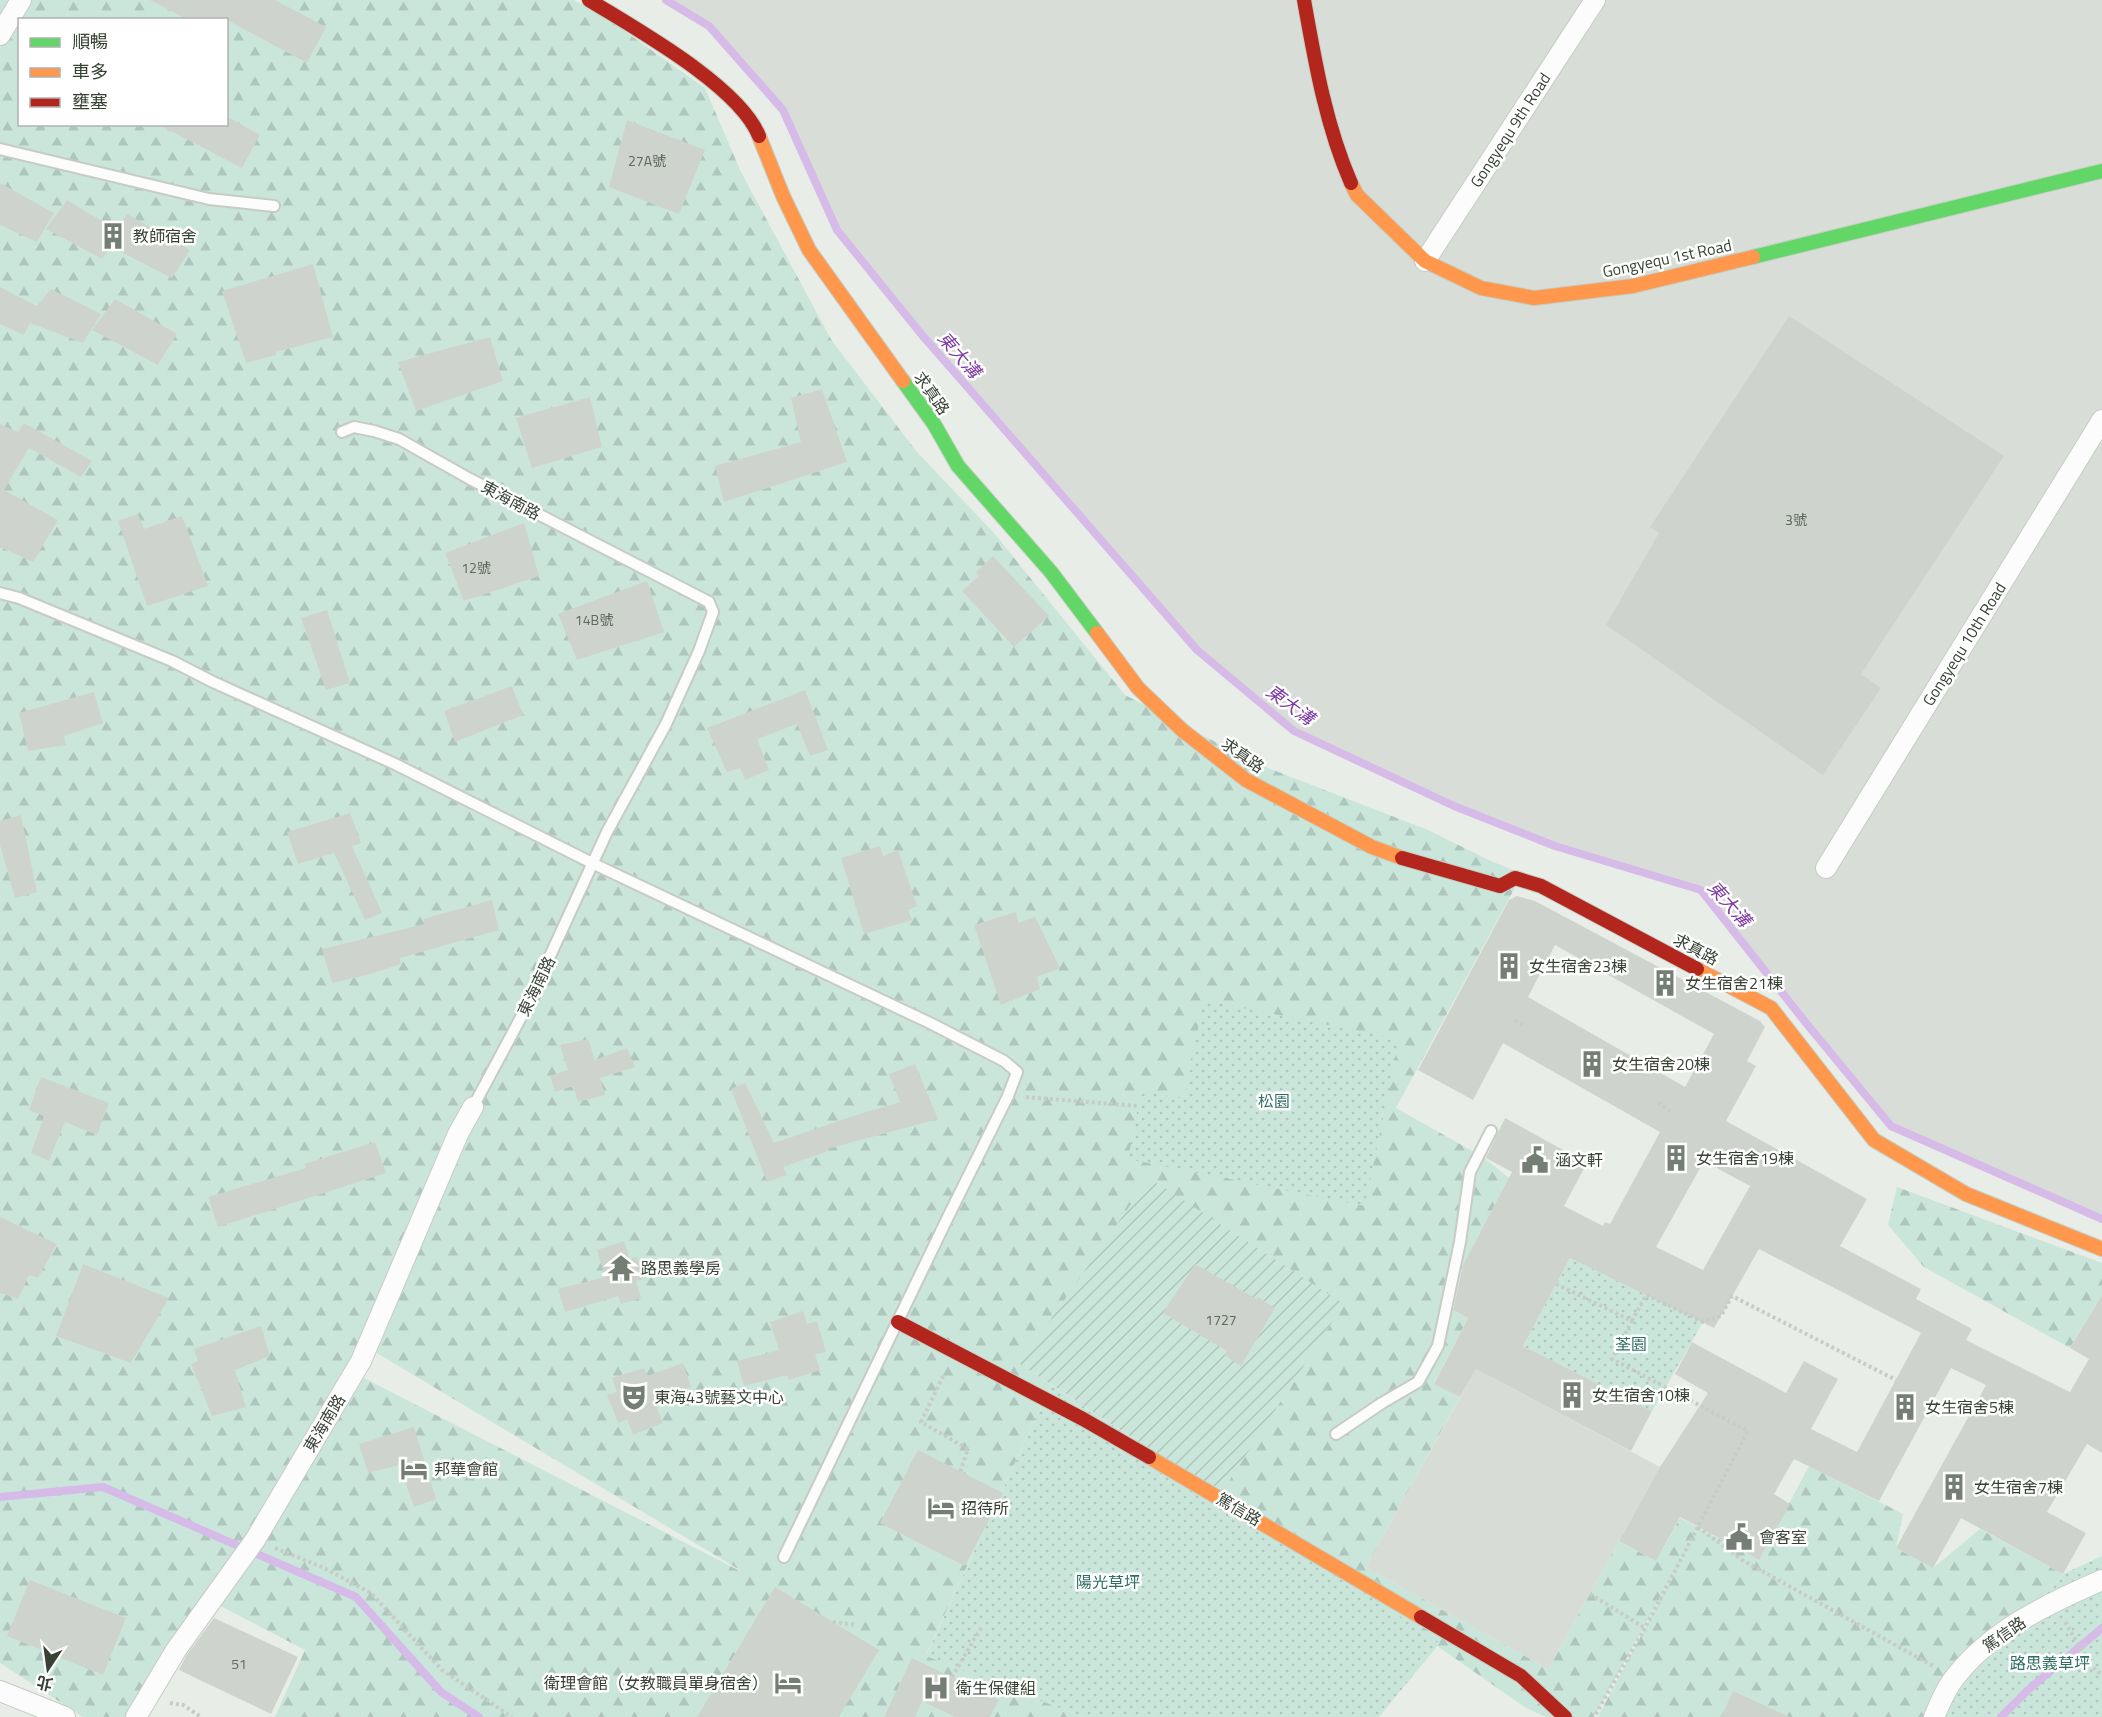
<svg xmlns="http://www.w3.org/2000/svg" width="2102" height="1717" viewBox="0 0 2102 1717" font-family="'Titillium Web','Noto Sans TC',sans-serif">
  <defs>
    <pattern id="forest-firs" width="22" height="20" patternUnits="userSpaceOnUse" patternTransform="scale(1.5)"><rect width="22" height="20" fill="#cae6db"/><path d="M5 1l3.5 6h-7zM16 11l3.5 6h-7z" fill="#aec6bd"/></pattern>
    <pattern id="park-dots" width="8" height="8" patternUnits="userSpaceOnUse" patternTransform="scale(1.5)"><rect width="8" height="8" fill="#cae6db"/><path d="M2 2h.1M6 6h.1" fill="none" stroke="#aec6bd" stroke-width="1.8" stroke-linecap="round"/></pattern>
    <pattern id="garden-furrows" width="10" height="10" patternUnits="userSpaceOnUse" patternTransform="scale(1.5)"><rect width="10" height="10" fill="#cae6db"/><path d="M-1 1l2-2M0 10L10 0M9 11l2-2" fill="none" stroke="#aec6bd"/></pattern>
  </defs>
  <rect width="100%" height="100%" fill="#e8ede8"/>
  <path fill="#d8ded7" d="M 667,0 L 2102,0 L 2102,1219 L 1891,1126 L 1701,890 L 1555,846 L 1454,806 L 1294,731 L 1197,650 L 922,335 L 837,230 L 783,110 L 709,26 Z"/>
  <path fill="url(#forest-firs)" fill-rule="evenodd" d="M 0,0 L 574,0 L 610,21 L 705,88 L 741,172 L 832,341 L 917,452 L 994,533 L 1125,695 L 1258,764 L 1428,830 L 1491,861 L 1525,875 L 1518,882 L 1396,1108 L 1483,1157 L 1509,1178 L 1443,1304 L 1468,1318 L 1434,1383 L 1460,1397 L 1366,1567 L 1548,1669 L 1619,1541 L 1656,1561 L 1680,1518 L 1759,1560 L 1809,1466 L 1903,1514 L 1896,1548 L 1933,1568 L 1980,1529 L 2063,1574 L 1972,1672 L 1934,1717 L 1598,1717 L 1672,1576 L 1594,1717 L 1546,1717 L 1526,1708 L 1248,1514 L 1020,1364 L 1051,1385 L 926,1655 L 1083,1717 L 275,1717 L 305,1650 L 211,1601 L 136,1717 L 83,1717 L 0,1663 ZM 20,20 L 226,20 L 226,124 L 20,124 ZM 375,1352 L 740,1570 L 740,1571 L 364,1378 L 264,1526 L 361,1361 Z
    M 1897,1187 L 2102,1263 L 2102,1298 L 2100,1298 L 2070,1348 L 1924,1267 L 1888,1225 Z"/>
  <path fill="url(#park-dots)" d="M 1203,1000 L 1399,1039 L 1365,1206 L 1128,1159 L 1141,1091 L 1184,1099 Z
    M 1570,1258 L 1703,1322 L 1652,1411 L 1523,1346 Z
    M 1051,1385 L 1248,1514 L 1440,1643 L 1379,1717 L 1083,1717 L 926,1656 Z
    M 2102,1556 L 2102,1717 L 1934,1717 L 1972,1672 L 2063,1574 Z"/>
  <path fill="url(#garden-furrows)" d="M 1149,1178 L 1344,1304 L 1220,1495 L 1020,1364 Z"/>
  <path fill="#d8dcd7" d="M 1476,1369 L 1660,1467 L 1548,1669 L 1366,1567 Z"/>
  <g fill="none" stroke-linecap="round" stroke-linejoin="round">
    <path stroke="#d6bbe8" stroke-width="8" d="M 666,0 L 709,26 L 783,110 L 837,230 L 922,335 L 1197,650 L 1294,731 L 1454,806 L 1555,846 L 1701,890 L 1806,1023 L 1891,1126 L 2102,1219
      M 0,1497 L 103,1487 L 356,1597 L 441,1692 L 479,1717
      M 2001,1717 L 2028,1690 L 2102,1628"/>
  </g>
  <path fill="#ced4cd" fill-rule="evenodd" d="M 150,0 L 275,0 L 326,27 L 307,63 L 227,20 L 188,20 Z
    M 226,116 L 260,135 L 242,168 L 157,124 L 226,124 Z
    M 627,120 L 705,150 L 679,214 L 609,187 Z
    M 0,183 L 54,213 L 37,242 L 0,225 Z
    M 67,200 L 117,230 L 127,214 L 190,250 L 172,278 L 111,247 L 102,259 L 46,229 Z
    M 313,264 L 333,337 L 276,352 L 276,355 L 246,363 L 222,291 Z
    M 0,287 L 37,306 L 51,289 L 101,314 L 83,343 L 30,323 L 24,335 L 0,324 Z
    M 115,299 L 177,334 L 158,365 L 92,330 Z
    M 1789,316 L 2004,456 L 1861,674 L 1881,688 L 1823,775 L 1606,625 L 1659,533 L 1650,527 Z
    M 490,337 L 503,381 L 416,411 L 398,362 Z
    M 822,389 L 847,462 L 724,502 L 715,466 L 801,442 L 791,398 Z
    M 590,397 L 602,447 L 532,468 L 516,418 Z
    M 24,423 L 92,461 L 81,477 L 29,448 L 4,490 L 58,520 L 33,562 L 0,547 L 0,424 L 18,432 Z
    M 138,514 L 144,529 L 182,516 L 208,586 L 147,606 L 118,521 Z
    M 524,523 L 539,576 L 464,601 L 445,553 Z
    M 993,556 L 1049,616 L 1014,647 L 962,591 L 979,576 L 976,572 Z
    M 647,581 L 664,632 L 577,660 L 558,614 Z
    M 327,610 L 350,683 L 326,690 L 301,618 Z
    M 512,686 L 523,715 L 455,742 L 444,711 Z
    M 805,690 L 828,750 L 810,756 L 797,724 L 757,739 L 769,770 L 745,780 L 740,768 L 727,772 L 707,728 Z
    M 94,692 L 103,723 L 64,736 L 66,745 L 28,751 L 19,713 Z
    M 350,813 L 361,843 L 352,846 L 382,913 L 365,920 L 334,853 L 298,864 L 287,832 Z
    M 21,815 L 37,892 L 15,898 L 0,845 L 0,821 Z
    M 880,846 L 883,856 L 898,850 L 917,906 L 908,910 L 912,920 L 864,934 L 841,858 Z
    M 1517,896 L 1535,901 L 1760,1021 L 1765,1027 L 1747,1061 L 1756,1066 L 1726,1121 L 1867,1199 L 1840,1246 L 1921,1289 L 1916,1299 L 1972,1329 L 1966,1340 L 2070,1392 L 2089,1359 L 2070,1348 L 2102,1295 L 2102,1453 L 2087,1444 L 2047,1512 L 2086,1533 L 2063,1574 L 1961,1518 L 1933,1568 L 1896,1548 L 1986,1385 L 1951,1368 L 1879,1501 L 1794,1459 L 1774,1494 L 1790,1504 L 1759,1560 L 1680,1517 L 1656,1561 L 1619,1541 L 1660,1467 L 1708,1393 L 1675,1374 L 1692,1342 L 1786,1393 L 1804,1361 L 1838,1379 L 1811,1429 L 1857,1452 L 1921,1333 L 1759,1249 L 1714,1328 L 1570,1258 L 1523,1346 L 1652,1411 L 1631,1451 L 1476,1369 L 1460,1397 L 1434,1384 L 1468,1318 L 1453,1310 L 1463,1265 L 1512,1172 L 1486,1158 L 1505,1118 L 1587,1163 L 1564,1206 L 1603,1226 L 1605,1222 L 1610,1224 L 1660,1132 L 1503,1043 L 1473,1100 L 1418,1070 L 1509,900 ZM 1555,945 L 1714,1034 L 1685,1087 L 1528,997 ZM 1704,1161 L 1750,1186 L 1703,1270 L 1656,1247 Z
    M 492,900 L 499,930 L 400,958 L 401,964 L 367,975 L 332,983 L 322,949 L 425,924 L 423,919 Z
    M 1016,912 L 1018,923 L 1035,917 L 1060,968 L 1037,977 L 1040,989 L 1001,1005 L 974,925 Z
    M 588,1039 L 595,1060 L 627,1048 L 635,1067 L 600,1078 L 605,1095 L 578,1102 L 573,1086 L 555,1092 L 550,1076 L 568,1070 L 560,1045 Z
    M 915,1064 L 938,1119 L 827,1149 L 828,1151 L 783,1167 L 787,1175 L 767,1182 L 731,1089 L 745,1083 L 774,1143 L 853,1116 L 900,1102 L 889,1074 Z
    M 41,1077 L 109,1103 L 97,1135 L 65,1122 L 49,1161 L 31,1153 L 44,1116 L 29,1110 Z
    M 375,1142 L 386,1173 L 218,1227 L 208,1197 L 306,1168 L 304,1164 Z
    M 0,1217 L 57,1244 L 38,1278 L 29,1275 L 18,1299 L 0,1293 Z
    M 624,1241 L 630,1259 L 637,1257 L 644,1279 L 636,1281 L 641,1298 L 621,1304 L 618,1296 L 565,1312 L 558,1289 L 605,1277 L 597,1250 Z
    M 83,1264 L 169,1298 L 131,1363 L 56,1336 Z
    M 1195,1264 L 1257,1299 L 1258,1297 L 1275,1308 L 1241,1366 L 1224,1355 L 1227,1351 L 1163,1313 Z
    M 803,1311 L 807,1324 L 817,1321 L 826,1352 L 815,1354 L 820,1370 L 789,1380 L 787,1375 L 744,1386 L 737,1361 L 779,1350 L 770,1322 Z
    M 261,1326 L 270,1356 L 235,1370 L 246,1407 L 212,1416 L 191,1364 L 198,1361 L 194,1349 Z
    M 683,1363 L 691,1387 L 654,1400 L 663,1423 L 633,1435 L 627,1419 L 618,1423 L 607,1395 L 617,1392 L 612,1378 L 644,1368 L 647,1376 Z
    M 414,1427 L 436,1499 L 414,1507 L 399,1465 L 368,1473 L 359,1444 Z
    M 918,1450 L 1003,1493 L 965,1566 L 880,1523 Z
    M 30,1580 L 126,1618 L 103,1675 L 7,1636 Z
    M 775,1587 L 879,1650 L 839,1717 L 697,1717 Z
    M 214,1618 L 298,1657 L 271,1714 L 179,1670 L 186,1656 Z
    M 912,1658 L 999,1700 L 990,1717 L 955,1717 L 922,1701 L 915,1717 L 884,1717 Z
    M 1733,1691 L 1790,1717 L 1721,1717 Z"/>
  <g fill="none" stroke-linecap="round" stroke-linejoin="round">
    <defs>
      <path id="lane" d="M 0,149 L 209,199 L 274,206
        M 342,432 L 354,427 L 374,431 L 399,439 L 470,479 L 709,602 L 713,612 L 699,651 L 666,724 L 607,832 L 527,1006 L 473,1107
        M 0,593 L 19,598 L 172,661 L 213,682 L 395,764 L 594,864 L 930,1023 L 1004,1061 L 1017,1072 L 1008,1096 L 947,1219 L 784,1557
        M 1336,1434 L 1382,1403 L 1418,1382 L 1438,1346 L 1460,1242 L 1470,1172 L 1491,1131"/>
      <path id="street" d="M 0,35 L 21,0
        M 1425,261 L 1595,0
        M 1826,868 L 2102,420
        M 0,1691 L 65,1717
        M 136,1717 L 176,1650 L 255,1540 L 361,1361 L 458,1134 L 473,1107
        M 1934,1717 C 1940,1703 1946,1688 1956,1676 C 1992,1630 2049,1603 2102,1580"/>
      <path id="fast" d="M 1753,257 L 2102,171
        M 903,381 L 934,424 L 958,466 L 1051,572 L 1097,633"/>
      <path id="slow" d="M 759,136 L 783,196 L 809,250 L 903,381
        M 1351,183 L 1357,195 L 1425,261 L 1481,288 L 1534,298 L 1633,286 L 1753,257
        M 1097,633 L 1138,688 L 1182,730 L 1246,780 L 1372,847 L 1402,858
        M 1697,969 L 1771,1008 L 1874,1140 L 1966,1194 L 2102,1249
        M 1149,1457 L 1421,1617"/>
      <path id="jam" d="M 589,0 C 636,29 739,86 759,136
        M 1304,0 C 1315,62 1326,126 1351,183
        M 1402,858 L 1500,886 L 1515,878 L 1541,886 L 1697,969
        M 898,1322 L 1083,1419 L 1149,1457
        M 1421,1617 L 1521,1676 L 1565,1717"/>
    </defs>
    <use href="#lane" stroke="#c6cbc5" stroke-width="14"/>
    <use href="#street" stroke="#c6cbc5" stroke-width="22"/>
    <use href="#fast" stroke="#c3cfc2" stroke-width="16"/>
    <use href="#slow" stroke="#c3cfc2" stroke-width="16"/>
    <use href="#jam" stroke="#c3cfc2" stroke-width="16"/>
    <path stroke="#c7ccc6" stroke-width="4" stroke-dasharray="3 3" stroke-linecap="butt" d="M 1515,1020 L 1524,1026
      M 1026,1097 L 1138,1106
      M 1658,1103 L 1671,1112
      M 1556,1284 L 1632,1321 L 1612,1359 L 1748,1431 L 1645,1628 L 1594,1717
      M 1632,1321 L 1646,1295 L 1703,1322 L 1721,1316 L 1732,1296 L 1896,1380
      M 943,1376 L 921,1422 L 968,1449 L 960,1472
      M 1698,1527 L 1742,1560 L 1935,1667
      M 275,1548 L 322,1567 L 371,1593 L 442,1670 L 512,1717
      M 1590,1594 L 1645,1628
      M 833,1622 L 857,1625
      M 2065,1622 L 2091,1666 L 2102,1675
      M 952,1677 L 981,1628
      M 170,1703 L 183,1705 L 201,1717"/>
    <use href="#lane" stroke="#fcfcfc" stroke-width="10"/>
    <use href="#street" stroke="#fcfcfc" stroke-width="20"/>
    <use href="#fast" stroke="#63d668" stroke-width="14"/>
    <use href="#slow" stroke="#ff974d" stroke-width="14"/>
    <use href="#jam" stroke="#b3261e" stroke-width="14"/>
  </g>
  <defs>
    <symbol id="building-bare" viewBox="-9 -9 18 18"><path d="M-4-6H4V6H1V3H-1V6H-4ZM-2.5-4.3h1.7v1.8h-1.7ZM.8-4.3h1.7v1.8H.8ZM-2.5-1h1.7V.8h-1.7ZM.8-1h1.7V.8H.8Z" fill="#757e74" stroke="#fff" stroke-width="2.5" paint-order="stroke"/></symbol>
    <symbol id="civic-bare" viewBox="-9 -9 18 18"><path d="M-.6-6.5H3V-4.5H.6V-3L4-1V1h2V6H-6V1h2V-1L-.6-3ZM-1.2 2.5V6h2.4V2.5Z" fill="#757e74" stroke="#fff" stroke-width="2.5" paint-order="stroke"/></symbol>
    <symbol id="temple-bare" viewBox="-9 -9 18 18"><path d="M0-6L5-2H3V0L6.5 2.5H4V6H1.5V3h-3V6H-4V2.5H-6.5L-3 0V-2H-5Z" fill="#757e74" stroke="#fff" stroke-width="2.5" paint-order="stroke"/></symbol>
    <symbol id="theatre-bare" viewBox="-9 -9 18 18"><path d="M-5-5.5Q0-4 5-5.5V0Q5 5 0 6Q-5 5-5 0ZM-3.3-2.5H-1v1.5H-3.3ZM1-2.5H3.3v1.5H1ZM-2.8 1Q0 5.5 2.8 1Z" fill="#757e74" stroke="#fff" stroke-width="2.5" paint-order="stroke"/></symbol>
    <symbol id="hotel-bare" viewBox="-9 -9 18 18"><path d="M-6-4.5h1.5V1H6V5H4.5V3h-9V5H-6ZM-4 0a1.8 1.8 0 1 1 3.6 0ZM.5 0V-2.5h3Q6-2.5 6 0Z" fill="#757e74" stroke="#fff" stroke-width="2.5" paint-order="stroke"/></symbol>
    <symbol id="hospital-bare" viewBox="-9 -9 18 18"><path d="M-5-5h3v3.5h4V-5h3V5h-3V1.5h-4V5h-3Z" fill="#757e74" stroke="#fff" stroke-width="2.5" paint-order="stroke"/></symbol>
  </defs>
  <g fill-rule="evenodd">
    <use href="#building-bare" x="94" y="217" width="38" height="38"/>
    <use href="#building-bare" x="1490" y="947" width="38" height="38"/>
    <use href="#building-bare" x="1646" y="964" width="38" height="38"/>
    <use href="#building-bare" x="1573" y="1045" width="38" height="38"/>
    <use href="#building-bare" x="1657" y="1139" width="38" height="38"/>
    <use href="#civic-bare" x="1516" y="1141" width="38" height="38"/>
    <use href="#temple-bare" x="602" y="1249" width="38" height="38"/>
    <use href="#building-bare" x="1553" y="1376" width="38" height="38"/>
    <use href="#theatre-bare" x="615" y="1378" width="38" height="38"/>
    <use href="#building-bare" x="1886" y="1388" width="38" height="38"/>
    <use href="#hotel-bare" x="395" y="1450" width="38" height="38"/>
    <use href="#building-bare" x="1935" y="1468" width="38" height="38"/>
    <use href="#hotel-bare" x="922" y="1489" width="38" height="38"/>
    <use href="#civic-bare" x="1720" y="1518" width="38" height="38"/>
    <use href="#hotel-bare" x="769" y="1664" width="38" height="38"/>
    <use href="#hospital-bare" x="917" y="1669" width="38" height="38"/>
  </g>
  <g text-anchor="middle" stroke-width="5" stroke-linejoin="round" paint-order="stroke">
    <g font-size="14" fill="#5e685c">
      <text x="647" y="166">27A號</text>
      <text x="1796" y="525">3號</text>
      <text x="476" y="573">12號</text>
      <text x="594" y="625">14B號</text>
      <text x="1221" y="1325">1727</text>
      <text x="239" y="1669">51</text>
    </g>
    <g font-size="16" fill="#374235" stroke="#fff">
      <text transform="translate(1510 130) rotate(-57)" y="6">Gongyequ 9th Road</text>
      <text transform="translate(1667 258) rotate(-12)" y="6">Gongyequ 1st Road</text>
      <text transform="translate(932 393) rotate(55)" y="6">求真路</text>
      <text transform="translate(511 500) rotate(28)" y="6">東海南路</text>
      <text transform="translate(1964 644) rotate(-58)" y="6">Gongyequ 10th Road</text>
      <text transform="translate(1243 755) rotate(35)" y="6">求真路</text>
      <text transform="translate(1696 949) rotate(28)" y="6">求真路</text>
      <text transform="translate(536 986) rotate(-64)" y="6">東海南路</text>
      <text transform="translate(324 1423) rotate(-59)" y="6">東海南路</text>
      <text transform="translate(1239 1509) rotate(30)" y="6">篤信路</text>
      <text transform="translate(2004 1634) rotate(-35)" y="6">篤信路</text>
    </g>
    <g font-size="16" fill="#374235" stroke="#fff" text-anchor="start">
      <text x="133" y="242">教師宿舍</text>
      <text x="1529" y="972">女生宿舍23棟</text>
      <text x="1685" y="989">女生宿舍21棟</text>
      <text x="1612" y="1070">女生宿舍20棟</text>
      <text x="1696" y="1164">女生宿舍19棟</text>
      <text x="1555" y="1166">涵文軒</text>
      <text x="641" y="1274">路思義學房</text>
      <text x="1592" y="1401">女生宿舍10棟</text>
      <text x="654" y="1403">東海43號藝文中心</text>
      <text x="1925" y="1413">女生宿舍5棟</text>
      <text x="434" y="1475">邦華會館</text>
      <text x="1974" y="1493">女生宿舍7棟</text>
      <text x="961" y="1514">招待所</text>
      <text x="1759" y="1543">會客室</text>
      <text x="768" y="1689" text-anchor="end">衛理會館（女教職員單身宿舍）</text>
      <text x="956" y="1694">衛生保健組</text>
    </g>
    <g font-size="16" fill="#2f6d63" stroke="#fff">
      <text x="1274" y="1107">松園</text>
      <text x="1631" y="1350">荃園</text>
      <text x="1108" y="1588">陽光草坪</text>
      <text x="2050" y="1669">路思義草坪</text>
    </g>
    <g font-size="18" font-style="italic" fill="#7d3aa2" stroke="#fff">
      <text transform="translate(959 355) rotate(49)" y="6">東大溝</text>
      <text transform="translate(1290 705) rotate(36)" y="6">東大溝</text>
      <text transform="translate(1729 904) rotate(48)" y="6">東大溝</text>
    </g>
  </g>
  <rect x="18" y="18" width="210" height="108" fill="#ffffff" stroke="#afb3ae" stroke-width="1.5"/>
  <rect x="30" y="38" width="30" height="9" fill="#63d668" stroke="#afb3ae" stroke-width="1.5"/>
  <text x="72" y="48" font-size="18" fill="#374235">順暢</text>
  <rect x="30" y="68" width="30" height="9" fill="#ff974d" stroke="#afb3ae" stroke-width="1.5"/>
  <text x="72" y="78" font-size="18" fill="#374235">車多</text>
  <rect x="30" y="98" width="30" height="9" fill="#b3261e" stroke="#afb3ae" stroke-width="1.5"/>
  <text x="72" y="108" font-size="18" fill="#374235">壅塞</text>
  <g transform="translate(48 1669) rotate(193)" stroke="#ffffff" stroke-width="4.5" paint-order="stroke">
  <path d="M0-4.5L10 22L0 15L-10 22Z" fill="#374235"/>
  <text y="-9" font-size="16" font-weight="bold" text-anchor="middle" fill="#374235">北</text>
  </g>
</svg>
